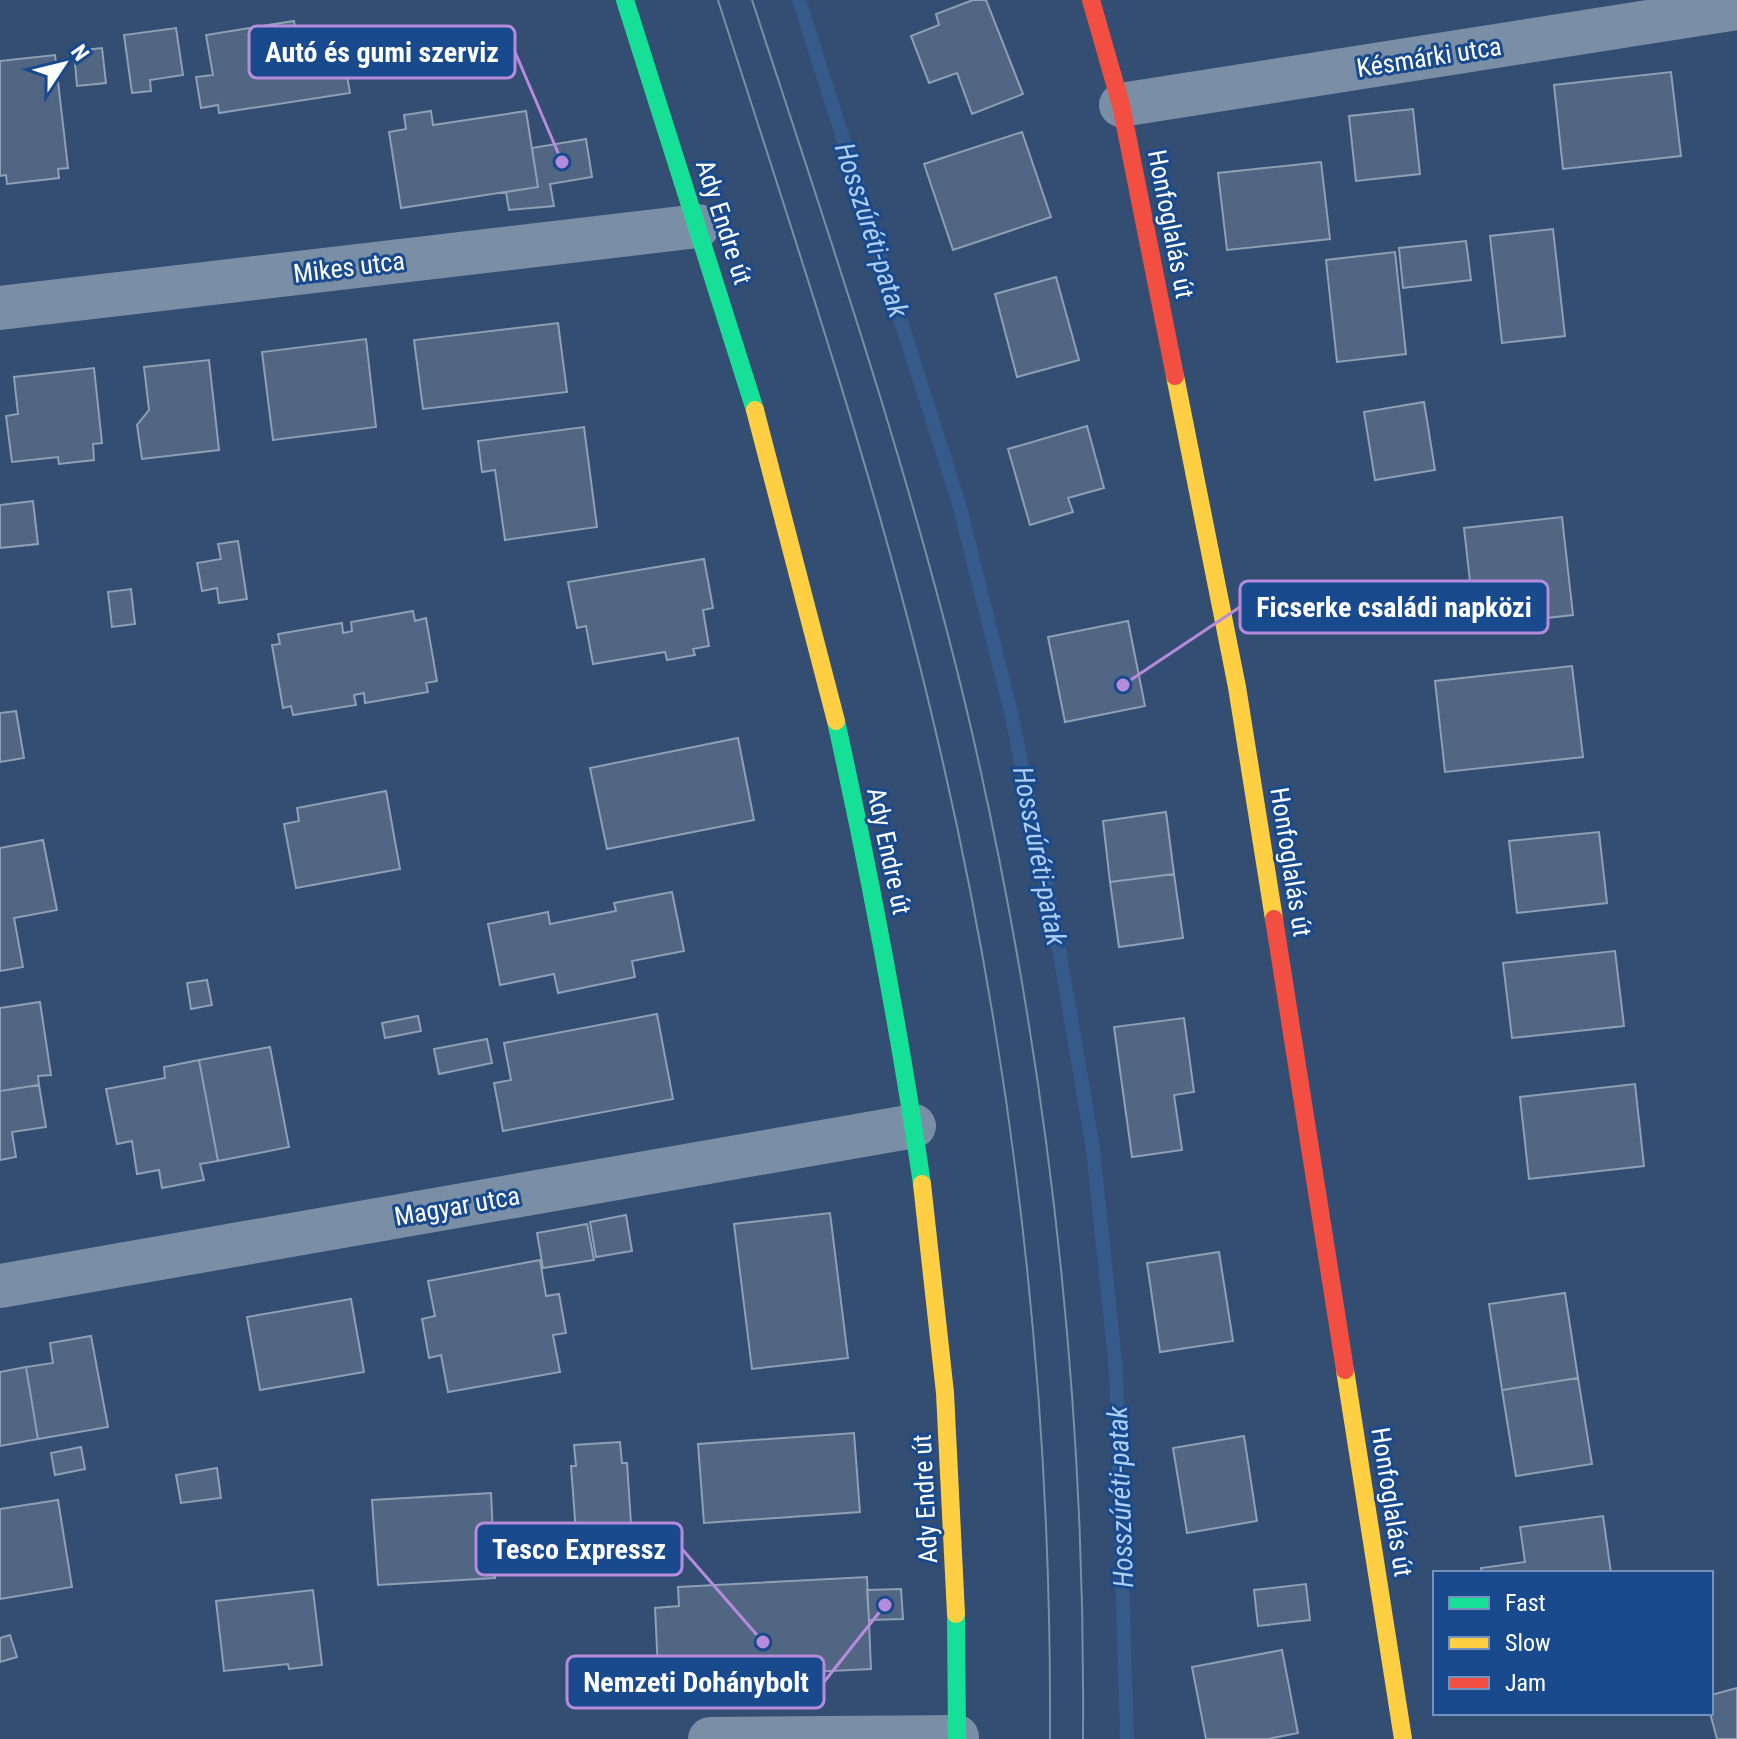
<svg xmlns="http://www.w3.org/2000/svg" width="1737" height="1739" viewBox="0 0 1737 1739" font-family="'Roboto Condensed',sans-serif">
  <rect width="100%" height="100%" fill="#334e72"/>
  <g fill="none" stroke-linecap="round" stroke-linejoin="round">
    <path stroke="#365a8a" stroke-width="14" d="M 799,0 L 959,504 L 1012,717 L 1057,937 L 1093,1149 L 1116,1371 L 1127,1739"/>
  </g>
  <path fill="#506682" stroke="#8f9fb4" stroke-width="2" d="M 973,0 L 986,0 L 1023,94 L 972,114 L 957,73 L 929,83 L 911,36 L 939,25 L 936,14 Z
    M 294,21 L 299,53 L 342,46 L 350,93 L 219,113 L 218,105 L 201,108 L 196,77 L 213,75 L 206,35 Z
    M 176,28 L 183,75 L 150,80 L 151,91 L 132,93 L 124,35 Z
    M 102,48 L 106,83 L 77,86 L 74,51 Z
    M 55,55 L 68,168 L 58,169 L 59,178 L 7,184 L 6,175 L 0,176 L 0,61 Z
    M 1671,72 L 1681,156 L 1563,169 L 1554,85 Z
    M 1413,109 L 1420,174 L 1356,181 L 1349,116 Z
    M 431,111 L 433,125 L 526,111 L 538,187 L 401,208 L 389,132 L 406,129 L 404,115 Z
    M 1022,132 L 1051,217 L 953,250 L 924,164 Z
    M 586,139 L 592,177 L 550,184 L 554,206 L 509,210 L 506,192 L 538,187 L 532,148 Z
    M 1321,162 L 1330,239 L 1227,250 L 1218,173 Z
    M 1553,229 L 1565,336 L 1502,343 L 1490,236 Z
    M 1466,241 L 1471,280 L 1403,288 L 1399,248 Z
    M 1395,252 L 1406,354 L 1337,362 L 1326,260 Z
    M 1056,277 L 1079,360 L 1017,377 L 995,294 Z
    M 558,323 L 567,392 L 423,409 L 414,340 Z
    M 366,339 L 376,427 L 273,440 L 262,352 Z
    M 209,360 L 219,450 L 142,459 L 137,425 L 149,410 L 144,367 Z
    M 94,368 L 102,443 L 93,444 L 94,460 L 59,464 L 58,457 L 12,462 L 6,416 L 18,414 L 14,377 Z
    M 1424,402 L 1435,470 L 1375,480 L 1364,412 Z
    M 1087,426 L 1104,488 L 1068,498 L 1073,512 L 1030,525 L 1008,449 Z
    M 584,427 L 597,527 L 505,540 L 495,470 L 482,472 L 478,441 Z
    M 33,501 L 38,544 L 0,548 L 0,505 Z
    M 1562,517 L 1573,615 L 1475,626 L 1464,528 Z
    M 238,541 L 247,599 L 219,603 L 217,588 L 202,591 L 197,563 L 221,559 L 218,544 Z
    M 704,559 L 713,608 L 703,610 L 709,646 L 693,649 L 695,655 L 667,660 L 665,652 L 593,664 L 586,626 L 577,628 L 568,582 Z
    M 131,589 L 135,624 L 112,627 L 108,592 Z
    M 413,611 L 415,621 L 426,618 L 437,681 L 426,683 L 428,692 L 365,703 L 364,693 L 354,695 L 356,705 L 293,715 L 291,706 L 283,708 L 272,645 L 280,644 L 278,634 L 342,623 L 343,633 L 348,632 L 352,631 L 351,622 Z
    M 1128,621 L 1145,706 L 1065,722 L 1048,637 Z
    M 1572,666 L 1583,757 L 1445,772 L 1435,681 Z
    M 16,711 L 24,758 L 0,762 L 0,713 Z
    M 738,738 L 754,820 L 607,849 L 590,768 Z
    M 386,791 L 400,869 L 296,888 L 284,824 L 299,821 L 297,808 Z
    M 1166,812 L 1174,874 L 1110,882 L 1103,821 Z
    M 1599,832 L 1607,903 L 1517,913 L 1509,841 Z
    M 43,840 L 57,910 L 14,918 L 23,967 L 0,971 L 0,848 Z
    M 1174,874 L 1183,938 L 1119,947 L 1110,882 Z
    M 672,892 L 684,951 L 632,961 L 635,977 L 558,993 L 554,974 L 500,985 L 488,924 L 548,912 L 550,924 L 616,911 L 614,903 Z
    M 1615,951 L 1624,1026 L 1512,1038 L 1503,963 Z
    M 207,980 L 212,1005 L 191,1009 L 187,983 Z
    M 40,1002 L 51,1075 L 38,1076 L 39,1085 L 0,1091 L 0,1008 Z
    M 657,1014 L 673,1099 L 503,1131 L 494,1083 L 511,1080 L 504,1043 Z
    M 418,1016 L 421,1031 L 385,1038 L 382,1023 Z
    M 1184,1018 L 1194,1092 L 1174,1095 L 1182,1150 L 1132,1157 L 1114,1027 Z
    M 487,1039 L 492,1063 L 439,1074 L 434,1049 Z
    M 270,1047 L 289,1147 L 218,1161 L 199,1060 Z
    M 199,1060 L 218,1161 L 200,1164 L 204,1180 L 162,1188 L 159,1170 L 137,1174 L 132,1141 L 117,1144 L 106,1089 L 165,1078 L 164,1067 Z
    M 1635,1084 L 1644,1166 L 1529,1179 L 1520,1097 Z
    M 39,1085 L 46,1127 L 12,1132 L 16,1157 L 0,1160 L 0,1091 Z
    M 830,1213 L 848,1358 L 752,1369 L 734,1224 Z
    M 626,1215 L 632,1251 L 596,1257 L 590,1222 Z
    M 587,1224 L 594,1260 L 543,1268 L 537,1233 Z
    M 1219,1252 L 1233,1341 L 1160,1352 L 1147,1263 Z
    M 540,1260 L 546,1296 L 559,1294 L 566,1333 L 553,1335 L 560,1372 L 448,1392 L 441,1355 L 429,1358 L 422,1319 L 435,1316 L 428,1281 Z
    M 1565,1293 L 1578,1378 L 1502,1390 L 1489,1304 Z
    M 351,1299 L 364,1372 L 260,1390 L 247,1317 Z
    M 91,1336 L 108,1427 L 38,1439 L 26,1367 L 53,1363 L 50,1343 Z
    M 26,1367 L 38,1439 L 0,1446 L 0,1372 Z
    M 1578,1378 L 1592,1464 L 1516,1476 L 1502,1390 Z
    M 854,1433 L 860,1512 L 704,1523 L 698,1444 Z
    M 1244,1436 L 1257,1521 L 1187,1533 L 1173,1448 Z
    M 620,1442 L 622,1463 L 627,1463 L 634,1569 L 579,1573 L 571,1466 L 576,1466 L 574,1445 Z
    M 81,1447 L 85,1469 L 55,1475 L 51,1453 Z
    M 217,1468 L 221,1498 L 181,1503 L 176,1475 Z
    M 491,1493 L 495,1578 L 378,1585 L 372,1500 Z
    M 58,1500 L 72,1587 L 0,1599 L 0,1509 Z
    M 1603,1516 L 1611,1573 L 1481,1573 L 1481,1568 L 1525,1562 L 1520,1527 Z
    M 867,1577 L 871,1669 L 766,1674 L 766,1664 L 658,1669 L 655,1608 L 679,1606 L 678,1587 Z
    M 1306,1584 L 1310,1620 L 1258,1626 L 1254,1590 Z
    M 901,1589 L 903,1619 L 869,1620 L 867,1590 Z
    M 313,1590 L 322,1665 L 289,1669 L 288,1664 L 224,1671 L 216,1601 Z
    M 10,1635 L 17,1657 L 0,1662 L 0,1638 Z
    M 1282,1650 L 1298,1733 L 1268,1739 L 1206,1739 L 1192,1667 Z
    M 1737,1688 L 1737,1739 L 1717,1739 L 1710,1713 L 1711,1695 Z"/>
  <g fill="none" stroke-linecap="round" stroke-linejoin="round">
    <path stroke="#7a8ea6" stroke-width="44" d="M 1121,105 L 1737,8
      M 0,308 L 698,226
      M 0,1286 L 914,1126
      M 710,1739 L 957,1737"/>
    <path stroke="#16e098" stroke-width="18" d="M 625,0 L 755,410
      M 836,721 C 870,875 899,1028 922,1184
      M 956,1614 L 957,1739"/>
    <path stroke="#ffcf43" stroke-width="18" d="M 1175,376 L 1237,687 L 1274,919
      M 755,410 L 836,721
      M 922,1184 L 945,1393 L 956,1614
      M 1345,1370 L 1403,1739"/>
    <path stroke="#f24e42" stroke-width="18" d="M 1091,0 L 1121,105 L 1175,376
      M 1274,919 L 1345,1370"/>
    <path stroke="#7b8ea5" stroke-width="2" d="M 718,0 C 796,244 879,487 937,737 C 1014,1064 1052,1403 1050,1739
      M 752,0 C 831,241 913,481 971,728 C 1047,1058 1086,1400 1083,1739"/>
  </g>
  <g text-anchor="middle" stroke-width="6" stroke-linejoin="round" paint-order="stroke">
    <g font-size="26" fill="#fff" stroke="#184a8d">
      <text transform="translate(1429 57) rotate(-9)" y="9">Késmárki utca</text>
      <text transform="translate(724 222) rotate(72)" y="9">Ady Endre út</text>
      <text transform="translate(1171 224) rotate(79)" y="9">Honfoglalás út</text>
      <text transform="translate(349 267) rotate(-7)" y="9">Mikes utca</text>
      <text transform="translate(889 851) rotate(78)" y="9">Ady Endre út</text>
      <text transform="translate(1291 862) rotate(81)" y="9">Honfoglalás út</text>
      <text transform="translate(457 1206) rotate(-10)" y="9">Magyar utca</text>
      <text transform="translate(925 1499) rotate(-93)" y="9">Ady Endre út</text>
      <text transform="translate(1392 1502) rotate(81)" y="9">Honfoglalás út</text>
    </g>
    <g font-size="28" font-style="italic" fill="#afcff6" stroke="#184a8d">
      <text transform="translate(872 230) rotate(72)" y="10">Hosszúréti-patak</text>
      <text transform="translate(1040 856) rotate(79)" y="10">Hosszúréti-patak</text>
      <text transform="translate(1120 1497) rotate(-92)" y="10">Hosszúréti-patak</text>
    </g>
  </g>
  <path fill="none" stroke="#b68bdc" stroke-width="3" d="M562 162L515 52M1123 685L1240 607M763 1642L682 1549M885 1605L824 1682"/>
  <g fill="#b68bdc" stroke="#184a8d" stroke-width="3">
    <circle cx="562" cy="162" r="8"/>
    <circle cx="1123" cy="685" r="8"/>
    <circle cx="763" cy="1642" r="8"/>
    <circle cx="885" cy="1605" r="8"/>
  </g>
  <g fill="#184a8d" stroke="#b68bdc" stroke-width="3">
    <rect x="249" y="26" width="266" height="52" rx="8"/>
    <rect x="1240" y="581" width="308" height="52" rx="8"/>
    <rect x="476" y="1523" width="206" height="52" rx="8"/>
    <rect x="567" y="1656" width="257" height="52" rx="8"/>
  </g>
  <g font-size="28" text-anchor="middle" font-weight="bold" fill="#fff">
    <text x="382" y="62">Autó és gumi szerviz</text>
    <text x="1394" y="617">Ficserke családi napközi</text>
    <text x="579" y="1559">Tesco Expressz</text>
    <text x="696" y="1692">Nemzeti Dohánybolt</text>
  </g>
  <rect x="1433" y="1571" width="280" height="144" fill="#184a8d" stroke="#7492bb" stroke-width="2"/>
  <rect x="1449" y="1597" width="40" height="12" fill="#16e098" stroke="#7492bb" stroke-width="2"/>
  <text x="1505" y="1611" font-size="24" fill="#ffffff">Fast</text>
  <rect x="1449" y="1637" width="40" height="12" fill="#ffcf43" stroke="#7492bb" stroke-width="2"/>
  <text x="1505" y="1651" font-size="24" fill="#ffffff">Slow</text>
  <rect x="1449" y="1677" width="40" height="12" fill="#f24e42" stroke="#7492bb" stroke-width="2"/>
  <text x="1505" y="1691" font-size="24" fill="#ffffff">Jam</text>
  <g transform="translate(64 64) rotate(55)" stroke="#184a8d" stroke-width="6" paint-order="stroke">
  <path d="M0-6L14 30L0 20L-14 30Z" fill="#ffffff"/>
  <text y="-12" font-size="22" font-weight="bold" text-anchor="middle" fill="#ffffff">N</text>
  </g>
</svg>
